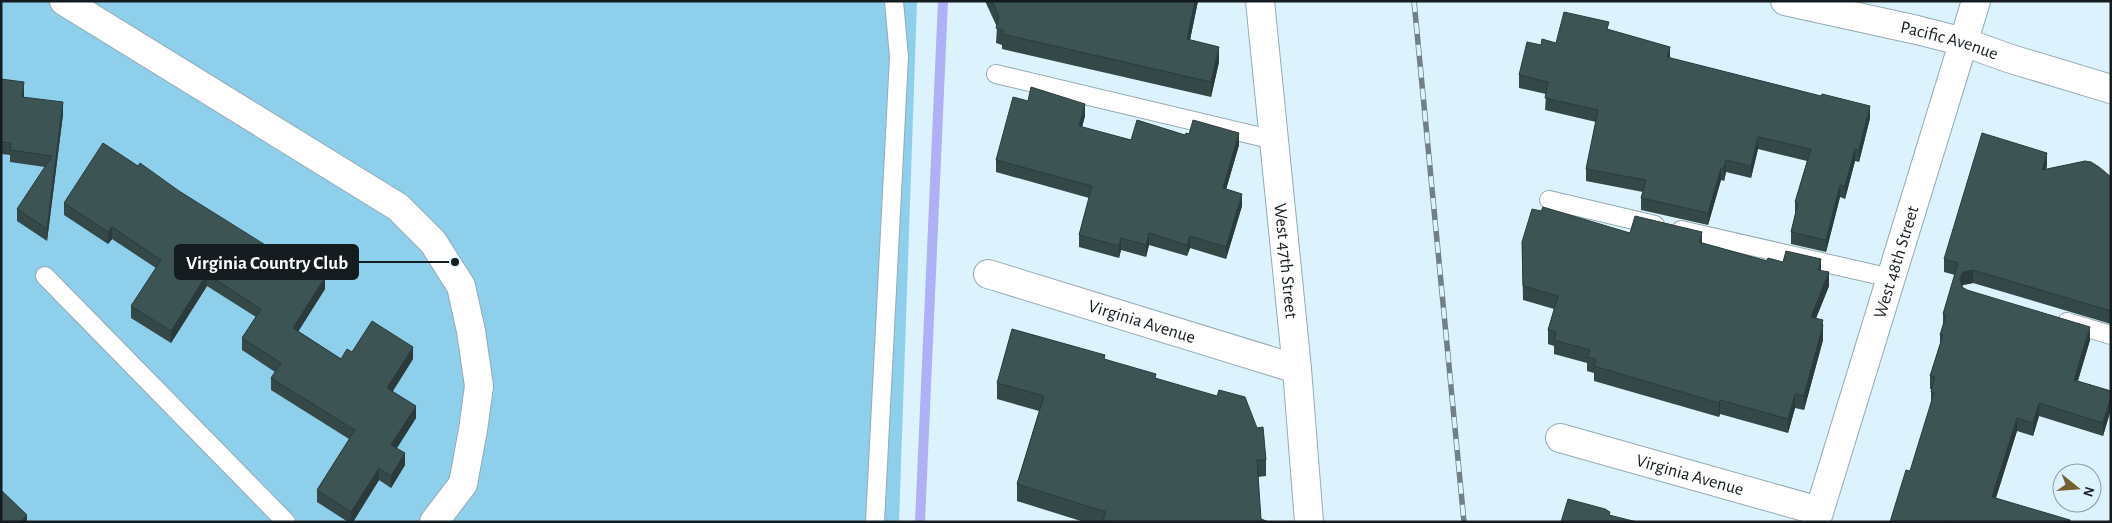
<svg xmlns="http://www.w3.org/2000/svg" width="2112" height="523" viewBox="0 0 2112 523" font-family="'Alegreya Sans',sans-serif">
  <rect width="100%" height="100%" fill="#dcf3fd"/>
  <path fill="#8ed0ec" d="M 1,1 L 917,1 L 899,522 L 1,522 Z"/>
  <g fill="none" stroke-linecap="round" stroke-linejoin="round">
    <path stroke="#aeb1f5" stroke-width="10" d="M 920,522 L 943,1"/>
    <defs>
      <path id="service" d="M 996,74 L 1274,140
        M 1549,200 L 1655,225
        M 1681,230 L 1891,278
        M 45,276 L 286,522
        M 2067,322 L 2111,335
        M 875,522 L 899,57 L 894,1"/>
      <g id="minor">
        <path d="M 64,1 L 398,207 L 433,242 L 461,286 L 471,331 L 479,386 L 473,430 L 463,484 L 434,522"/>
        <path id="s1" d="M 1260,1 L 1297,369 L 1309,522"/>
        <path id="s2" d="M 1785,1 L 1917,30 L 1964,42 L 2008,58 L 2111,89"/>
        <path id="s3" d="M 988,274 L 1297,369"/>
        <path id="s4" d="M 1560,438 L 1819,511"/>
        <path id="s5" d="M 1816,522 L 1976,1"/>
      </g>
    </defs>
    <use href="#service" stroke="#95aab3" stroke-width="20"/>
    <use href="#minor" stroke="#95aab3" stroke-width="30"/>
    <use href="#service" stroke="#fff" stroke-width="18"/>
    <use href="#minor" stroke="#fff" stroke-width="28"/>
    <defs>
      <path id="rail" d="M 1414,1 L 1464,522"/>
    </defs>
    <use href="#rail" stroke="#718086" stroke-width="5.5"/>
    <use href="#rail" stroke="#dcf3fd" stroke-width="4" stroke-dasharray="11" stroke-linecap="butt"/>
  </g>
  <path fill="#344848" d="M 985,1 L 1198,1 L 1190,40 L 1219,62 L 1211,97 L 1002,49 L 1002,45 L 996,43 L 997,27 Z
    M 1609,30 L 1670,58 L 1870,118 L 1859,162 L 1855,161 L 1845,199 L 1840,197 L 1826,252 L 1791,244 L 1791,232 L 1795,215 L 1795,202 L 1807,161 L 1758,149 L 1751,178 L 1726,172 L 1724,181 L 1721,180 L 1708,225 L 1641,210 L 1641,198 L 1643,192 L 1586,181 L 1586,169 L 1596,122 L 1545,110 L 1546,94 L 1519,88 L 1519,75 L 1541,45 L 1556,43 Z
    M 1,79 L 24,94 L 24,97 L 63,114 L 47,241 L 17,221 L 17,209 L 45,167 L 10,162 L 10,155 L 1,154 Z
    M 1028,101 L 1085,116 L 1082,127 L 1131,140 L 1185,135 L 1239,145 L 1226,189 L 1242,206 L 1226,259 L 1190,248 L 1187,256 L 1149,245 L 1146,257 L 1121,250 L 1119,258 L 1079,247 L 1079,235 L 1089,198 L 996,172 L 996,160 Z
    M 138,166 L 179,191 L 325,289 L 298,331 L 341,359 L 352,352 L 413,359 L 393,391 L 416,418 L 397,448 L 405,465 L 391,488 L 379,480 L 353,522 L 348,522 L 317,502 L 317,490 L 349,439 L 271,390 L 271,378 L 275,372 L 242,350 L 242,338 L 256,317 L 207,286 L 171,343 L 131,318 L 131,306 L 156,268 L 112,239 L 108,244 L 64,215 L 64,203 Z
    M 2047,166 L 2046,169 L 2111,177 L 2111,324 L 1973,283 L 1963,285 L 1962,287 L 1967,290 L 2090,340 L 2078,381 L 2111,391 L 2111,409 L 2103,436 L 2039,416 L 2033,436 L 2017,431 L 1996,498 L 2070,522 L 1890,522 L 1910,471 L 1931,405 L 1931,389 L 1930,389 L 1930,376 L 1940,344 L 1940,335 L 1943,326 L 1943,314 L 1955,275 L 1944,272 L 1944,259 Z
    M 1541,211 L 1630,233 L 1702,243 L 1767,261 L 1783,262 L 1821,271 L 1829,286 L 1816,318 L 1823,325 L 1823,340 L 1804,410 L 1795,408 L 1788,433 L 1720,414 L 1719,417 L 1594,381 L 1594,373 L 1587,371 L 1587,363 L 1554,354 L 1554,346 L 1548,344 L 1548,330 L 1554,309 L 1523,300 L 1522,242 Z
    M 1105,359 L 1156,378 L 1266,460 L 1266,476 L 1258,477 L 1261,519 L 1269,522 L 1084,522 L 1017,501 L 1017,484 L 1039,411 L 997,399 L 997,383 Z"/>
  <path fill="#2b3b3b" d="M 1195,1 L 1198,1 L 1187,54 L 1187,39 Z
    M 1219,47 L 1219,62 L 1211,97 L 1211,82 Z
    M 1670,47 L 1670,60 L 1667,57 Z
    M 24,82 L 24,94 L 22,109 L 22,97 Z
    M 63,102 L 63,114 L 47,241 L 47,229 Z
    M 1085,104 L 1085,116 L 1079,138 L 1079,126 Z
    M 1870,106 L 1870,118 L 1859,162 L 1859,150 Z
    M 1239,133 L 1239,145 L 1223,200 L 1223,188 Z
    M 1758,137 L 1758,149 L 1751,178 L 1751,166 Z
    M 1855,149 L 1855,161 L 1845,199 L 1845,186 Z
    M 2047,153 L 2047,166 L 2042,183 L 2042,170 Z
    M 1726,160 L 1726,172 L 1724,181 L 1724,168 Z
    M 1721,168 L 1721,180 L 1708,225 L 1708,213 Z
    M 1840,185 L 1840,197 L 1826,252 L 1826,240 Z
    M 1242,194 L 1242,206 L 1226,259 L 1226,247 Z
    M 112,227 L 112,239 L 108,244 L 108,232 Z
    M 1702,232 L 1702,246 L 1699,242 Z
    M 1149,233 L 1149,245 L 1146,257 L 1146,245 Z
    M 1190,236 L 1190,248 L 1187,256 L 1187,245 Z
    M 1121,238 L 1121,250 L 1119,258 L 1119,246 Z
    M 1821,259 L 1821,273 L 1818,270 Z
    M 1973,270 L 1973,283 L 1963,285 L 1960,290 L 1960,278 L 1963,272 Z
    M 1829,272 L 1829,286 L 1811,331 L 1811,317 Z
    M 207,274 L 207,286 L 171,343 L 171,331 Z
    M 325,277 L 325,289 L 293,340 L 293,328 Z
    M 1823,320 L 1823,340 L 1804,410 L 1804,396 Z
    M 2090,327 L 2090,340 L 2074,393 L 2074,380 Z
    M 413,347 L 413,359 L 387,400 L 387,388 Z
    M 1795,394 L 1795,408 L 1788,433 L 1788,419 Z
    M 2111,396 L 2111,409 L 2103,436 L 2103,423 Z
    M 1720,400 L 1720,414 L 1719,417 L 1719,403 Z
    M 2039,403 L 2039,416 L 2033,436 L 2033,423 Z
    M 416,406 L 416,418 L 391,457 L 391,445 Z
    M 2017,418 L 2017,431 L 1992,510 L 1992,497 Z
    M 405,453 L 405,465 L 391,488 L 391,476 Z
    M 379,468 L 379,480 L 353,522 L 351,522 L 351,512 Z
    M 27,515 L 27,522 L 20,522 Z"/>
  <path fill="#3d5454" stroke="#2b3b3b" d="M 992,1 L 1195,1 L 1187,39 L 1219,47 L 1211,82 L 1002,34 L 1003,30 L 996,28 L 999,17 Z
    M 1564,12 L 1609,22 L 1607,29 L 1670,47 L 1667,57 L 1821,96 L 1822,94 L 1870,106 L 1859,150 L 1855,149 L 1845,186 L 1840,185 L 1826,240 L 1791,232 L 1798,203 L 1795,202 L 1811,149 L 1758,137 L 1751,166 L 1726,160 L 1724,168 L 1721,168 L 1708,213 L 1641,198 L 1646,180 L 1586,169 L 1598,110 L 1545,98 L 1548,82 L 1519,75 L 1527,42 L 1541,45 L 1542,39 L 1556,43 Z
    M 1,79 L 24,82 L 22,97 L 63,102 L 47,229 L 17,209 L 52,156 L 10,150 L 11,143 L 1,142 Z
    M 1031,87 L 1085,104 L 1079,126 L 1131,140 L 1137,120 L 1185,135 L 1186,133 L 1189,134 L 1193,120 L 1239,133 L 1223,188 L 1242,194 L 1226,247 L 1190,236 L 1187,245 L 1149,233 L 1146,245 L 1121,238 L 1119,246 L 1079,235 L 1092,186 L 996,160 L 1013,97 L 1028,101 Z
    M 1982,133 L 2047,153 L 2042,170 L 2085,161 L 2091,162 L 2099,167 L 2111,177 L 2111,311 L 1973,270 L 1963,272 L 1960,278 L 1962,287 L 1967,290 L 2090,327 L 2074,380 L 2111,391 L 2111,396 L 2103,423 L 2039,403 L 2033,423 L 2017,418 L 1992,497 L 2070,520 L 2070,522 L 1952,522 L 1950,521 L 1949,522 L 1890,522 L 1906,470 L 1910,471 L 1934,393 L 1931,392 L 1935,377 L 1930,376 L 1943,335 L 1940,335 L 1946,315 L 1943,314 L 1958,263 L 1944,259 Z
    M 103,143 L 138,166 L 140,163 L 179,191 L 291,261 L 293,257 L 325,277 L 293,328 L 341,359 L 347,349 L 352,352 L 372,321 L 413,347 L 387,388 L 416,406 L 391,445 L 405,453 L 391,476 L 379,468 L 351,512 L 317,490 L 355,430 L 271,378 L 281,363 L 242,338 L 261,309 L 207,274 L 171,331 L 131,306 L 161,260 L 112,227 L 108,232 L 64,203 Z
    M 1543,207 L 1630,233 L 1635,216 L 1702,232 L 1699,242 L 1767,261 L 1768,258 L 1783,262 L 1786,251 L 1821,259 L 1818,270 L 1829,272 L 1811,317 L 1823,320 L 1821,325 L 1823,325 L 1804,396 L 1795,394 L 1788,419 L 1720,400 L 1719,403 L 1594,366 L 1596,359 L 1587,357 L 1590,350 L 1554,340 L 1556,332 L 1548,330 L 1558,296 L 1523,286 L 1522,242 L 1532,209 L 1541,211 Z
    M 1012,329 L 1105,355 L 1104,359 L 1156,374 L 1155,378 L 1217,396 L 1219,390 L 1245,397 L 1257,428 L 1263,427 L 1266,460 L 1257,460 L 1261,519 L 1269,522 L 1110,522 L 1103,520 L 1106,512 L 1017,484 L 1044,396 L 997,383 Z
    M 1,490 L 27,515 L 20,522 L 1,522 Z
    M 1568,499 L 1605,509 L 1610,512 L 1609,515 L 1637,522 L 1561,522 Z"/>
  <g text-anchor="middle" stroke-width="5" stroke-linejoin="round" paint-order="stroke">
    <g font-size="18" fill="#141c20" stroke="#dcf3fd">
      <text dy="6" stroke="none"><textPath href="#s2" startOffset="169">Pacific Avenue</textPath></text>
      <text dy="6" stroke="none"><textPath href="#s1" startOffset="261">West 47th Street</textPath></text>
      <text dy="6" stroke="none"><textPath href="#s5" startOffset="272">West 48th Street</textPath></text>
      <text dy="6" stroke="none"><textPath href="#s3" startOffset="161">Virginia Avenue</textPath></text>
      <text dy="6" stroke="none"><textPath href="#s4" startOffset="135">Virginia Avenue</textPath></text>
    </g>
  </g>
  <path fill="none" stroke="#141c20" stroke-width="2" d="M455 262L358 262"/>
  <circle fill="#141c20" stroke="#dcf3fd" stroke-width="2" cx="455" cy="262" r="5"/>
  <rect fill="#141c20" stroke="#141c20" stroke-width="2" x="175" y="245" width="183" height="34" rx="5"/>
  <g font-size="19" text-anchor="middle" font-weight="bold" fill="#fff">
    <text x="267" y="269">Virginia Country Club</text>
  </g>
  <rect width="2112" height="523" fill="none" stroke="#141c20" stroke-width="5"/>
  <g transform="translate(2077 488) rotate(107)"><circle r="24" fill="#dcf3fd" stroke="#8c9da5"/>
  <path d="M0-4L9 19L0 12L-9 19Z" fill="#766030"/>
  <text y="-8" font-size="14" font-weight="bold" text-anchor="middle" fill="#141c20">N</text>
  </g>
</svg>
